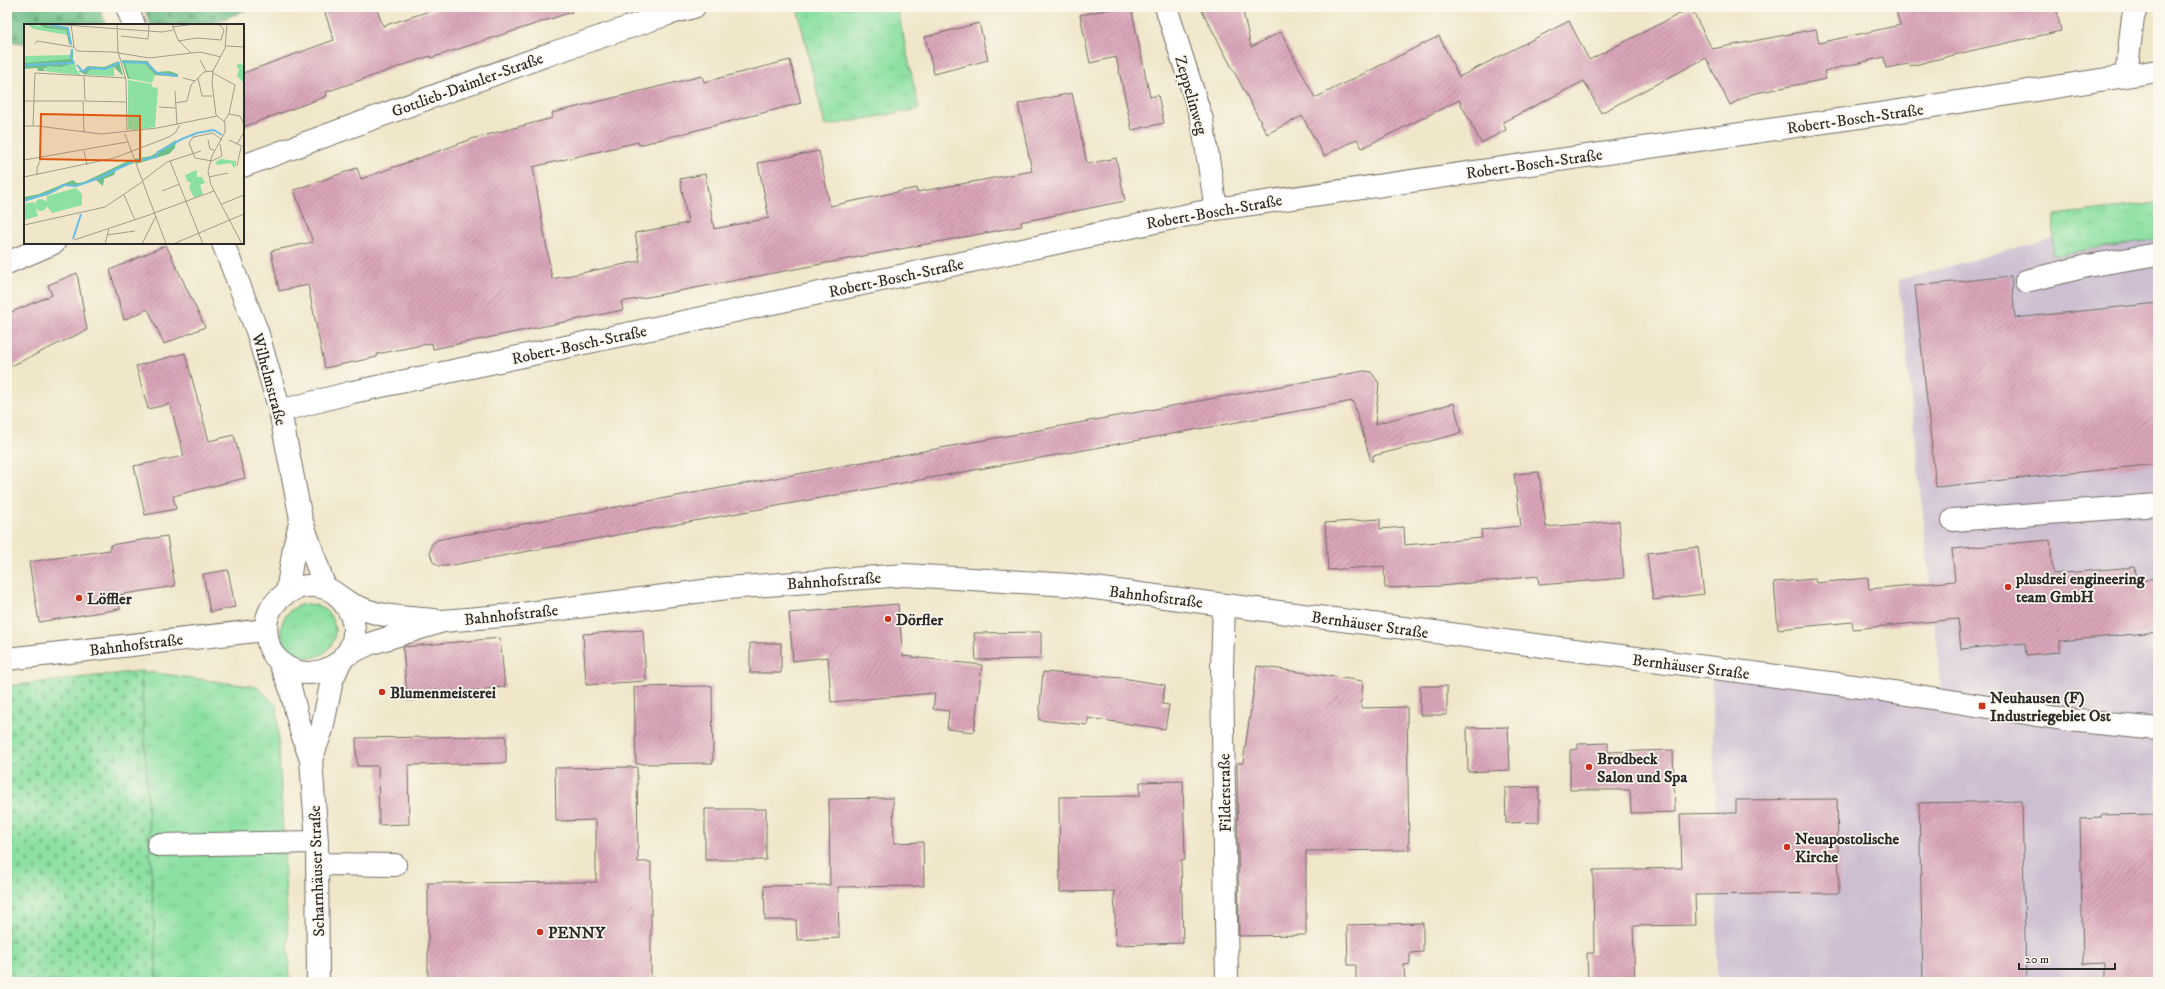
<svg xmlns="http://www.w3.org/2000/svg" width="2165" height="989" viewBox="0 0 2165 989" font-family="'IM FELL DW Pica',serif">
  <defs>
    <pattern id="grass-tufts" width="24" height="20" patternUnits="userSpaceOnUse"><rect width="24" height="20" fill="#8be0a2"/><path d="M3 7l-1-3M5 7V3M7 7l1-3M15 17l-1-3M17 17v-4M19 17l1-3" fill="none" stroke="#78c08c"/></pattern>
    <pattern id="forest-firs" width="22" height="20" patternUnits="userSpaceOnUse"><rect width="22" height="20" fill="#70be88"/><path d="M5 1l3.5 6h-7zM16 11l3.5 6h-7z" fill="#5c9b6f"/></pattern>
    <pattern id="cemetery-stones" width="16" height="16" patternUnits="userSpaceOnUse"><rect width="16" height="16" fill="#8be0a2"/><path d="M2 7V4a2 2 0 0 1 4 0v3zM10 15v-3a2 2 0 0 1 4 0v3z" fill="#78c08c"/></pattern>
    <pattern id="building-hatch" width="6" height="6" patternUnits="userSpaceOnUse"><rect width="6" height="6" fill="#daa5b9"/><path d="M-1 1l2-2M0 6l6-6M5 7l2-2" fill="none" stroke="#b18797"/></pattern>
  </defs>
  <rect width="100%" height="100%" fill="#fbf7ec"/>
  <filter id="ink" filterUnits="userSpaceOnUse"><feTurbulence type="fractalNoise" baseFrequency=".025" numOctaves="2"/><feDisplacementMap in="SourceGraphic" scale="8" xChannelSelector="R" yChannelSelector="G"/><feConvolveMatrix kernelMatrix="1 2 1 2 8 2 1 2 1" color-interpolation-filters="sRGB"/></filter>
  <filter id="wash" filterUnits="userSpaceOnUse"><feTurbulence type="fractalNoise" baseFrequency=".012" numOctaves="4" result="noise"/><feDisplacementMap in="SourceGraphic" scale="16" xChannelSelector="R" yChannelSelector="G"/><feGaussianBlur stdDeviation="0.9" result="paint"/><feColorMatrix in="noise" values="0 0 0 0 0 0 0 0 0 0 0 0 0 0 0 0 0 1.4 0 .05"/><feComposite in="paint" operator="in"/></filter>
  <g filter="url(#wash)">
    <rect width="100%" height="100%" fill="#f0e7cb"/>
    <path fill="#cdbed2" d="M 2158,218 L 2158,982 L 1717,982 L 1717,858 L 1711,669 L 1942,700 L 1899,280 L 2049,239 Z"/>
    <path fill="url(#grass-tufts)" stroke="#5b8666" d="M 797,7 L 897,7 L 919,109 L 825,126 Z
      M 2158,203 L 2158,239 L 2053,255 L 2054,215 Z
      M281 631a27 27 0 1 1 54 0a27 27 0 1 1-54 0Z
      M 141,671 L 257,687 L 277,706 L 290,982 L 157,982 Z"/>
    <path fill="url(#forest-firs)" stroke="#4e745a" d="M 7,7 L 99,7 L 106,25 L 25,25 L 25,43 L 7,41 Z
      M 144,7 L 253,7 L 209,25 L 151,25 Z"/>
    <path fill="url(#cemetery-stones)" stroke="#5b8666" d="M 141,671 L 157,982 L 7,982 L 7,686 Z"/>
    <g id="blocks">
      <path fill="url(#building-hatch)" d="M 323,7 L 376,7 L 383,26 L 442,7 L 571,7 L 572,12 L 431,58 L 430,56 L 326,92 L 327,96 L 243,127 L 243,73 L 334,40 Z
        M 1121,7 L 1131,7 L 1150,97 L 1158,95 L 1164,123 L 1132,130 L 1116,57 L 1090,63 L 1080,15 Z
        M 1200,7 L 1242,7 L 1251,47 L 1281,32 L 1315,98 L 1439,36 L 1459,77 L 1569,21 L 1589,60 L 1691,8 L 1712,49 L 1816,29 L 1819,43 L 1900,25 L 1895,7 L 2056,7 L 2061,31 L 1970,51 L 1910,66 L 1909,64 L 1886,68 L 1884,57 L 1824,71 L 1826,79 L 1751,94 L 1730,105 L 1706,58 L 1601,113 L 1584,81 L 1503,122 L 1506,130 L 1481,143 L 1459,100 L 1362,148 L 1357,139 L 1324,156 L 1302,116 L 1267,134 Z
        M 979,23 L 988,60 L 934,74 L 925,37 Z
        M 790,60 L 801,103 L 639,145 L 638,142 L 533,167 L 552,279 L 640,261 L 635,233 L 688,223 L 680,179 L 705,174 L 714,229 L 769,218 L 758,163 L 819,151 L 830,206 L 916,188 L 917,192 L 1032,171 L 1018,104 L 1072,93 L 1087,164 L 1116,158 L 1125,201 L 1021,222 L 1022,226 L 621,302 L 623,310 L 433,349 L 432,343 L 377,354 L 377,357 L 325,368 L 308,285 L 279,291 L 271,251 L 313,242 L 294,190 L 357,168 L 361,179 L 475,138 L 553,118 L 552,113 L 702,76 L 704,82 Z
        M 166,245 L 205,327 L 164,344 L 148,309 L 124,320 L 110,270 Z
        M 77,273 L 87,330 L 7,368 L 7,314 L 52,295 L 48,285 Z
        M 2011,276 L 2015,318 L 2158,303 L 2158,464 L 1936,487 L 1915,286 Z
        M 185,353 L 209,441 L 234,435 L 245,478 L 173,496 L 176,509 L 145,515 L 134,466 L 184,456 L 170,404 L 148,409 L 136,366 Z
        M 1364,371 L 1371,372 L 1379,383 L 1375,424 L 1454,403 L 1461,433 L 1373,456 L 1373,461 L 1371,461 L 1353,401 L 447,566 L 439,566 L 433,562 L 430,553 L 431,545 L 437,540 L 446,538 Z
        M 1539,472 L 1546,527 L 1619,521 L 1624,578 L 1539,585 L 1538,576 L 1441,586 L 1385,588 L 1384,566 L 1328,570 L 1325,523 L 1380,519 L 1380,529 L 1404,527 L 1405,545 L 1482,538 L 1481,530 L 1521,526 L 1514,474 Z
        M 167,536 L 175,586 L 118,595 L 120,609 L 39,622 L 29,562 L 110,550 L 110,545 Z
        M 2050,540 L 2053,574 L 2134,567 L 2136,581 L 2158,579 L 2158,632 L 2060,641 L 2060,652 L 2026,655 L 2025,643 L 1961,649 L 1958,619 L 1853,629 L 1852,622 L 1778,629 L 1774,582 L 1815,579 L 1816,583 L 1868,578 L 1869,589 L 1955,581 L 1952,549 Z
        M 1698,547 L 1704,594 L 1653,600 L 1647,553 Z
        M 228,570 L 235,607 L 210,612 L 203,574 Z
        M 898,604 L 903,656 L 982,665 L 974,732 L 947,729 L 949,711 L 933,709 L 935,693 L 831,702 L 828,657 L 793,661 L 789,613 Z
        M 643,630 L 646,681 L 586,685 L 583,634 Z
        M 1041,632 L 1041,659 L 976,660 L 974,633 Z
        M 500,638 L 505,687 L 407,697 L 403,647 Z
        M 750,643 L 781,643 L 781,673 L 750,673 Z
        M 1257,666 L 1363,681 L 1361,708 L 1407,707 L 1409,850 L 1306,851 L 1306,935 L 1239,936 L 1237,763 L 1243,763 Z
        M 1043,672 L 1122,678 L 1165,685 L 1162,704 L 1169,705 L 1165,729 L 1088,718 L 1088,725 L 1039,720 Z
        M 712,686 L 713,763 L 636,764 L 634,687 Z
        M 1420,686 L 1447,686 L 1447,715 L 1420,715 Z
        M 1508,727 L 1510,770 L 1468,772 L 1467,728 Z
        M 506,736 L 506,763 L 408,765 L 409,824 L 379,825 L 378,766 L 357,766 L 356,738 Z
        M 1608,743 L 1608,752 L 1673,750 L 1675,812 L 1631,813 L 1630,790 L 1570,790 L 1570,750 L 1578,749 L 1578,744 Z
        M 637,767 L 638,862 L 651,862 L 651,982 L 428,982 L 428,883 L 596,882 L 596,820 L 556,821 L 555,768 Z
        M 1183,781 L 1185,860 L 1181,860 L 1183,943 L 1116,945 L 1114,891 L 1060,892 L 1059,797 L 1140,796 L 1140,782 Z
        M 1539,787 L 1539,822 L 1506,823 L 1505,788 Z
        M 893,798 L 894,843 L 923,842 L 924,886 L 838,887 L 839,938 L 797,940 L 796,920 L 765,920 L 764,886 L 830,885 L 829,799 Z
        M 1837,799 L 1839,893 L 1695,895 L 1696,925 L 1633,926 L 1635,982 L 1588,982 L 1587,953 L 1594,953 L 1593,870 L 1682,868 L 1680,814 L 1736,813 L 1736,800 Z
        M 2022,801 L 2026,982 L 1923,982 L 1919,803 Z
        M 705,809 L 766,809 L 766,860 L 705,860 Z
        M 2158,814 L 2158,982 L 2105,982 L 2105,963 L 2083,964 L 2080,819 L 2101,818 L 2101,815 Z
        M 1423,923 L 1423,952 L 1410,953 L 1410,964 L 1404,965 L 1405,982 L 1356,982 L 1356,965 L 1348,965 L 1347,925 Z"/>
    </g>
  </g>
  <g filter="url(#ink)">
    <use href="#blocks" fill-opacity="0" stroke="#706d63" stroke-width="1"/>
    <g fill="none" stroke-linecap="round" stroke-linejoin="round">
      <defs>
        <path id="minor" d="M 127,7 L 134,25
          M 1166,7 L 1202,120 L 1216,209
          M 2126,76 L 2133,17 L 2137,7
          M 243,166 L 544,56 L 668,14 L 694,7
          M 223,243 L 257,331 L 280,411 L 301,519 L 325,588
          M 7,263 L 54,243
          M 2026,281 L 2087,266 L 2158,254
          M 280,411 L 353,392 L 1216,209 L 1887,113 L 2158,71
          M 1953,520 L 2158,505
          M 287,593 L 294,548 L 301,519
          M 338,596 C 345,604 351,611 353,622 C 362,660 315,686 285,666 C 277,660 270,652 268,642 C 265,630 265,618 272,607 C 283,591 305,581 325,588 C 334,591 342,599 351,604 C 360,608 370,612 380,614 C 397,618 416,618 434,620
          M 1224,605 L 1222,668 L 1227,982
          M 344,656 L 369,644 L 443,621 L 514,615 L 727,588 L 905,575 L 1071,585 L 1869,688 L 2069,720 L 2158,729
          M 7,659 L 265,630
          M 279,661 L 290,687 L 301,731 L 311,760 L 317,842 L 318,982
          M 311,760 L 322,729 L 332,680 L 341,660
          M 158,845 L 317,842
          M 318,864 L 395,865"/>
      </defs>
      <use href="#minor" stroke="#706d63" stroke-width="24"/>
      <use href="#minor" stroke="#fff" stroke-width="22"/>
    </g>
  </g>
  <g fill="#c8321e" stroke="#fbf7ec" stroke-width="1.5">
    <circle cx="2008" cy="587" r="4"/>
    <circle cx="79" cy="598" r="4"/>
    <circle cx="888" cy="619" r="4"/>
    <circle cx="382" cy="692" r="4"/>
    <rect x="1978" y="702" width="8" height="8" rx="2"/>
    <circle cx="1589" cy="767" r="4"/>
    <circle cx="1787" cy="847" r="4"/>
    <circle cx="540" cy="932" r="4"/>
  </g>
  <g text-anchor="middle" stroke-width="3.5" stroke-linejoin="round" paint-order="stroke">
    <g font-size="16" fill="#2b2b2b" stroke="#fbf7ec">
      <text transform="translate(467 84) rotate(-20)" y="6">Gottlieb-Daimler-Straße</text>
      <text transform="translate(1192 95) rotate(74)" y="6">Zeppelinweg</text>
      <text transform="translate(1855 118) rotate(-8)" y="6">Robert-Bosch-Straße</text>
      <text transform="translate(1534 163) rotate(-8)" y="6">Robert-Bosch-Straße</text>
      <text transform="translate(1214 211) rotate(-10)" y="6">Robert-Bosch-Straße</text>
      <text transform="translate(896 277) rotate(-12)" y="6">Robert-Bosch-Straße</text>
      <text transform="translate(579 344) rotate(-12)" y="6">Robert-Bosch-Straße</text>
      <text transform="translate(270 379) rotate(75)" y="6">Wilhelmstraße</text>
      <text transform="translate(834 580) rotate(-4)" y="6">Bahnhofstraße</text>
      <text transform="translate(1156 596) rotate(7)" y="6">Bahnhofstraße</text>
      <text transform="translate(511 614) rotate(-6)" y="6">Bahnhofstraße</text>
      <text transform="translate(1370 624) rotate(8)" y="6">Bernhäuser Straße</text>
      <text transform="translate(136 644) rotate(-7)" y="6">Bahnhofstraße</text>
      <text transform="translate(1691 666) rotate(7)" y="6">Bernhäuser Straße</text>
      <text transform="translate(1224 793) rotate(-91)" y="6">Filderstraße</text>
      <text transform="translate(316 871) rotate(-92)" y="6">Scharnhäuser Straße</text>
    </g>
    <g font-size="16" font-weight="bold" fill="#2b2b2b" stroke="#fbf7ec" text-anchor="start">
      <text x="2016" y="584">plusdrei engineering<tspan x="2016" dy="18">team GmbH</tspan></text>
      <text x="87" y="604">Löffler</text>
      <text x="896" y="625">Dörfler</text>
      <text x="390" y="698">Blumenmeisterei</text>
      <text x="1990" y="703">Neuhausen (F)<tspan x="1990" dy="18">Industriegebiet Ost</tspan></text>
      <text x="1597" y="764">Brodbeck<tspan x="1597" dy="18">Salon und Spa</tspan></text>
      <text x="1795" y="844">Neuapostolische<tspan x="1795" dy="18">Kirche</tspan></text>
      <text x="548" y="938">PENNY</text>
    </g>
  </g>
  <g transform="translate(24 24)">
    <rect width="220" height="220" fill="#f0e7cb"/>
    <path d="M 2,0 L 42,6 L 45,20 L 43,11 L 10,5 ZM 46,31 L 46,35 L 37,38 L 0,39 L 0,32 ZM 51,37 L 52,45 L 57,51 L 36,49 L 36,43 ZM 107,38 L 121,40 L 131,51 L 128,59 L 106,55 L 101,39 ZM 104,70 L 108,70 L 110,106 L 104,105 ZM 197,135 L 212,137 L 212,141 L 210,144 L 207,139 L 193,141 L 191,138 Z" fill="#8be0a2"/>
    <path d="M 13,0 L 44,4 L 48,20 L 45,20 L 42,6 L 22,4 ZM 47,25 L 49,25 L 49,39 L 34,44 L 20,44 L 20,47 L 14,47 L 13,44 L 0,45 L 0,39 L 46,35 ZM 98,36 L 124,37 L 127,44 L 132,48 L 145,47 L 154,50 L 154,53 L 131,51 L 121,40 L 107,38 L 101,39 L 106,55 L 104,55 ZM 95,37 L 99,52 L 90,43 L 66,46 L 62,51 L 54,47 L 59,47 L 64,42 L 80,43 ZM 152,116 L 151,124 L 145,130 L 112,140 L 110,135 L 127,132 ZM 108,135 L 110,139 L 92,146 L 90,151 L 80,155 L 79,162 L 72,156 L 53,162 L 41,162 L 24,171 L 0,177 L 0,173 L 15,170 L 49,156 L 53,159 L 60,158 Z" fill="#70be88"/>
    <path d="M 104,56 L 128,60 L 128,63 L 134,64 L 131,103 L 110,106 L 108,71 L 104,70 Z" fill="#8be0a2"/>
    <path d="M 216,39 L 220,42 L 220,59 L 213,52 L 215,45 L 212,42 ZM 173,146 L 173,153 L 178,153 L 181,159 L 176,161 L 179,170 L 170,174 L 165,163 L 167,159 L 163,157 L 161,151 ZM 52,164 L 58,170 L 58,181 L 28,189 L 22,181 L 23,172 ZM11 181a6 6 0 1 1 12 0a6 6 0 1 1-12 0ZM 10,178 L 14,192 L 0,196 L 0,180 Z" fill="#8be0a2"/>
    <path d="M 23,42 L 36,43 L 36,49 L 20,47 ZM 90,43 L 90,52 L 62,51 L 66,46 Z" fill="#8be0a2"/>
    <path fill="none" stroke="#67bde3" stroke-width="2" d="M 24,0 L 44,4 L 47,21M 48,25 L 47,34 L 50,39M 98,38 L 123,39 L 133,49 L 153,52M 0,41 L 50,39M 53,41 L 59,48 L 63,44 L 81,45 L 95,39M 113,137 L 132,133 L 134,128 L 158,115 L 173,109 L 190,106 L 198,111M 0,177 L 30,167 L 39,161 L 52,162 L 75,154 L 108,138M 49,215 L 57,190"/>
    <path fill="none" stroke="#a19c8b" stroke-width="1" d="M 27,0 L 138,8 L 149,6M 47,0 L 50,23M 93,0 L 94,27 L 102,56 L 103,106M 148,0 L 154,16 L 167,29M 188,0 L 196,1 L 200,6M 203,0 L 201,24 L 189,47 L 188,59 L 192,91 L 201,98 L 201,108 L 188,132 L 184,147 L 187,161 L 218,220M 148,3 L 171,0M 97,12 L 124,15 L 125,0M 154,17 L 173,14 L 197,16 L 200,6M 11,20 L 13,17 L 50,23 L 53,27 L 89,28 L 125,34 L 176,28 L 197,33M 202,22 L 220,23M 176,36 L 182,47M 189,49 L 211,61 L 205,90 L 200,97M 60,52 L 61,77 L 102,78M 159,54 L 171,57M 174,54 L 178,72 L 188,72M 151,67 L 153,101M 0,77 L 59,77 L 60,108M 151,79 L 163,77 L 167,61 L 180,48 L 189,47M 135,83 L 151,84M 205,90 L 216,92 L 220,100M 9,101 L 11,49 L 102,54M 0,102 L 14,102 L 77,110 L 133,104 L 193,92M 101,110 L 142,220M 184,116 L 186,125 L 190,126M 205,116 L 220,123M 196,120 L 198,132 L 188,137 L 171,134 L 165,119 L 169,113 L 189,109 L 198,116M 213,120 L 220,108M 60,127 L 63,141M 0,136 L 103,118M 146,137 L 179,220M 213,142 L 217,123M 13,151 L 13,144 L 18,132M 0,153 L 90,134 L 145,113 L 151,109 L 156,101M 185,153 L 204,149M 118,157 L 143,138 L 177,127M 138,167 L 156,160M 100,171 L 111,196M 198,180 L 220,171M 130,189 L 190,167M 0,201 L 81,183 L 118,158M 83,211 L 111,207M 50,216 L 131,189M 81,220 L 85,205M 118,220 L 132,192M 149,220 L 220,190"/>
    <path fill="#df570e" fill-opacity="0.15" stroke="#df570e" stroke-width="2" d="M 17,90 L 116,92 L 116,137 L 16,135 Z"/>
    <rect width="220" height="220" fill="none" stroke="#2b2b2b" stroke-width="2"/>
  </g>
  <rect width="2165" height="989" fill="none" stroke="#fbf7ec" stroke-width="24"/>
  <path d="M2019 963v6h96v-6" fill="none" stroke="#2b2b2b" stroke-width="2"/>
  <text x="2025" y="963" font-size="12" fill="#2b2b2b" stroke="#fbf7ec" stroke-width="3" paint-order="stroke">20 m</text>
</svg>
